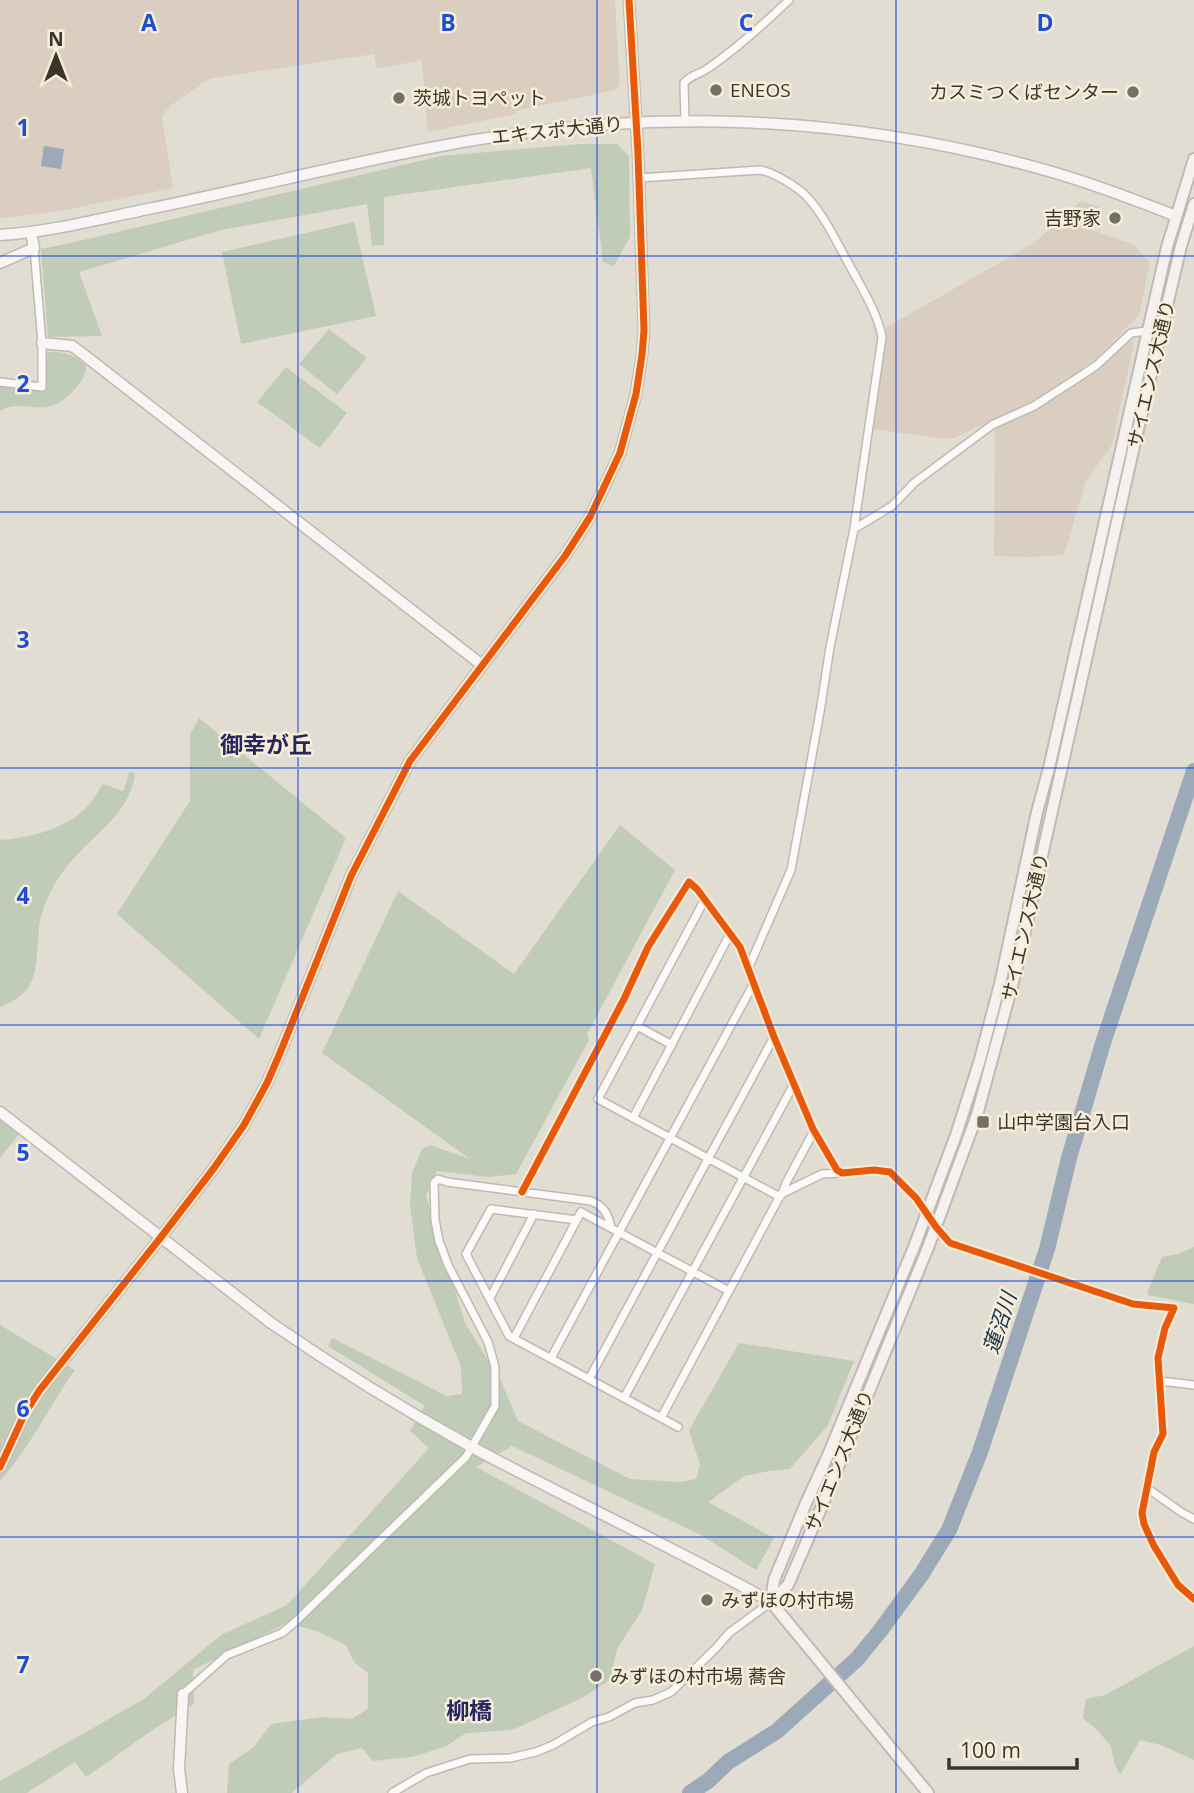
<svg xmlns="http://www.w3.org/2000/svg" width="1194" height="1793" viewBox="0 0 1194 1793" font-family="'Open Sans','Noto Sans JP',sans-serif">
  <rect width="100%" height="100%" fill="#e2ddd2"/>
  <path fill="#d9cec0" d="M 0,0 L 615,0 L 620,85 L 615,90 L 515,111 L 516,114 L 428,132 L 422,60 L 377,69 L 374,54 L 213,78 L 206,81 L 170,106 L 162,117 L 173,188 L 60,211 L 0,218 Z
    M 1081,201 L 1099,207 L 1092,230 L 1135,245 L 1150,263 L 1139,315 L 1096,358 L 1072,376 L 1031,402 L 955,438 L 939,438 L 872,429 L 885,331 L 887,327 L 1034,243 Z
    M 1129,342 L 1134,343 L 1112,445 L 1086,481 L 1064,555 L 1030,557 L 994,556 L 995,429 L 1033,411 L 1091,375 Z"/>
  <path fill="#c0cbb8" d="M 580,144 L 617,144 L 629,156 L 630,237 L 614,266 L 603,262 L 591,168 L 384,197 L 384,245 L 372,246 L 367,204 L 221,230 L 79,272 L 102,336 L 48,337 L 41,249 L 75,242 L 441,156 Z
    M 354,222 L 376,316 L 241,344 L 222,252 Z
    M 329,329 L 367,358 L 337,394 L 299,364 Z
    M 49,352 C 64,351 74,356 86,365 C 86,376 81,382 74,390 C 45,423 25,396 0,411 L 0,385 L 44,390 L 43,356 Z
    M 286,367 L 347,413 L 320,448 L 257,402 Z
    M 199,718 L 346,838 L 259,1039 L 117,914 L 190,801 L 190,735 Z
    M 130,771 L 135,774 C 129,815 93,834 69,864 C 56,879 44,901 40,921 C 34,958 45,991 0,1007 L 0,840 C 30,838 66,829 87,807 C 93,800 98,792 103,784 L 123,791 Z
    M 620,825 L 675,870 L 587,1034 L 589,1040 L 516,1174 L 488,1177 L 437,1171 L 426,1196 L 465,1323 L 501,1381 L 518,1421 L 630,1479 L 680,1482 L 696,1479 L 700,1465 L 689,1430 L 739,1343 L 854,1361 L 828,1425 L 790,1469 L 769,1471 L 744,1476 L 708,1502 L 774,1538 L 756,1570 L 701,1535 L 512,1446 L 476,1467 L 655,1564 L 642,1610 L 617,1649 L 610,1680 L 580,1699 L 512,1730 L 466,1733 L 447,1746 L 412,1757 L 373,1761 L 362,1748 L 337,1754 L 292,1793 L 227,1793 L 229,1764 L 254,1747 L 271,1724 L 322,1717 L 352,1719 L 368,1709 L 368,1673 L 354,1662 L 346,1645 L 317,1631 L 287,1623 L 193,1670 L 194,1704 L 154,1729 L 86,1777 L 75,1762 L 27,1793 L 0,1793 L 0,1781 L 144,1699 L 221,1635 L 287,1605 L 429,1448 L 410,1431 L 425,1406 L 328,1346 L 332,1338 L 447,1396 L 462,1394 L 461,1367 L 417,1258 L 410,1205 L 412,1173 L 422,1149 L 430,1145 L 470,1159 L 322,1053 L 398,891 L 514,974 Z
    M 0,1120 L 19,1134 L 0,1158 Z
    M 1194,1247 L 1194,1304 L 1148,1295 L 1148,1290 L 1162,1257 L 1178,1254 Z
    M 0,1325 L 75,1370 C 49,1406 30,1448 0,1481 Z
    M 1194,1646 L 1194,1760 L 1161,1745 L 1140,1740 L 1120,1775 L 1115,1765 L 1111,1746 L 1096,1729 L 1083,1718 L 1086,1699 L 1105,1695 Z"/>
  <path fill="#9ca9b8" d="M 44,146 L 64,149 L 61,169 L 41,166 Z"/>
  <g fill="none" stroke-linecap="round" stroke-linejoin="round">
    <path stroke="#9ca9b8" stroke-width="16" d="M 690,1793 L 708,1781 L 728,1762 L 777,1731 L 857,1659 L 880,1631 L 921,1575 L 949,1530 L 980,1452 L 1047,1249 L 1069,1158 L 1103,1043 L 1194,771"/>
    <defs>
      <path id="street" d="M 685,120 L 684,83 C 690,75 700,74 707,69 C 736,49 764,24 789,0
        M 639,178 L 760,170 C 773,172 798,187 807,197 C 825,216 838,245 851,268 C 863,290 877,312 882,337 L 854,529 L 830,647 L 820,712 L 791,870 L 748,969
        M 0,382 L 42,387 L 42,343 L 34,248
        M 854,529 L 892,506 L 914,483 L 992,425 L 1034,406 L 1076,379 L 1097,365 L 1131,333 L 1148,331 L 1161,335
        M 705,899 L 598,1099 L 780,1197
        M 637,1026 L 672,1045
        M 633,1118 L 730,934
        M 522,1192 L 624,999 L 648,947 L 689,882 L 697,889 L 740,947 L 774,1037 L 813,1129 L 837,1170 L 842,1173 L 874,1170 L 890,1172 L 916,1198 L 936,1227 L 950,1243 L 1133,1304 L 1174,1308 L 1165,1328 L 1158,1358 L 1163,1434 L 1154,1452 L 1142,1513 L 1144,1524 L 1154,1546 L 1178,1585 L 1194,1599
        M 782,1194 L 786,1183 L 814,1131
        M 577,1220 L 491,1209 L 466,1254 L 509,1336 L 678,1427
        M 490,1298 L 534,1214
        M 514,1338 L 581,1212 L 729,1291
        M 551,1358 L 754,983
        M 589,1379 L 774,1037
        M 1160,1381 L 1194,1385
        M 624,1398 L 794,1084
        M 661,1418 L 781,1194 L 822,1174 L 841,1173
        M 1147,1488 L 1181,1512 L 1194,1519
        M 183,1694 L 227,1655 L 282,1633 L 294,1623 L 466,1457 L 495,1406 L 495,1367 L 488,1342 L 448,1265 L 439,1241 L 435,1220 L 434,1183 L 438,1179 L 447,1182 L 591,1201 C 604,1206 608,1214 611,1227
        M 392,1793 L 426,1773 L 470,1759 L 510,1758 L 536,1752 L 553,1745 L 592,1722 L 609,1717 L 635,1703 L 653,1700 L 671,1692 L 716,1648 L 729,1633 L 771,1602"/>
      <path id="secondary" d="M 0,235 C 50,232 99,219 148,209 C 241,190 332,167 425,149 C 635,107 839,112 1045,170 C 1089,182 1133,199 1176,216
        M 0,263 L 34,248 L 31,232
        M 42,343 L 72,346 L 79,351 L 482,665
        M 0,1112 L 271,1323 C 335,1367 401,1408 470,1446 C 569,1500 672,1546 771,1602
        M 0,1467 L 24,1415 L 39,1391 L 161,1237 L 214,1168 L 244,1125 L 267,1083 L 280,1053 L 351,876 L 410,761 L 565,556 L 590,517 L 620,453 L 636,394 L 642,355 L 644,330 L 638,153 L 629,0
        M 182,1793 L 179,1769 L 183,1694"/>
      <path id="primary" d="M 771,1602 L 788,1585 L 822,1506 L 929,1245 L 977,1115 L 1017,967 L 1132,455 L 1181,246 L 1194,204
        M 928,1793 L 771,1602 L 774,1580 L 806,1503 L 829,1453 L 914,1247 L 956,1135 L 979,1063 L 1000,984 L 1037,812 L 1049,768 L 1167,247 L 1194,159"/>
    </defs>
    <use href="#street" stroke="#bdbab1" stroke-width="10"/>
    <use href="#secondary" stroke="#bdbab1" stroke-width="13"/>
    <use href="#primary" stroke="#c2b8b4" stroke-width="14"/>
    <use href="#street" stroke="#fbfaf8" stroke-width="7"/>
    <use href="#secondary" stroke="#f8f5f4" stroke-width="10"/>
    <use href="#primary" stroke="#f5f1ef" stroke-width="10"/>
    <defs>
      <path id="cycleway" d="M 522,1192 L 624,999 L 648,947 L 689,882 L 697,889 L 740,947 L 774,1037 L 813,1129 L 837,1170 L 842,1173 L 874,1170 L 890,1172 L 916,1198 L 936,1227 L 950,1243 L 1133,1304 L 1174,1308 L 1165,1328 L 1158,1358 L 1163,1434 L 1154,1452 L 1142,1513 L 1144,1524 L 1154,1546 L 1178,1585 L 1194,1599
        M 0,1467 L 24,1415 L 39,1391 L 161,1237 L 214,1168 L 244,1125 L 267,1083 L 280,1053 L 351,876 L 410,761 L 565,556 L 590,517 L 620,453 L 636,394 L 642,355 L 644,330 L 638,153 L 629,0"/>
    </defs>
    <use href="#cycleway" stroke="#f7edd8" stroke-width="11"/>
    <use href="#cycleway" stroke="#e8590c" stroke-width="7"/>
  </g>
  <path fill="none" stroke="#1d4ed8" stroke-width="2" stroke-opacity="0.55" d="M 298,0 L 298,1793M 597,0 L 597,1793M 896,0 L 896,1793M 0,256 L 1194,256M 0,512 L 1194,512M 0,768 L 1194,768M 0,1025 L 1194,1025M 0,1281 L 1194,1281M 0,1537 L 1194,1537"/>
  <g fill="#757067" stroke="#f7edd8" stroke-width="2.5">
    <circle cx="716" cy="90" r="7"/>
    <circle cx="1133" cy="92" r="7"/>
    <circle cx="399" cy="98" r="7"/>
    <circle cx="1115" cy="218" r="7"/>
    <rect x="976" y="1115" width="14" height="14" rx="3.5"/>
    <circle cx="707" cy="1600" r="7"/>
    <circle cx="596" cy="1676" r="7"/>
  </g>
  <g text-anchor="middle" stroke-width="5" stroke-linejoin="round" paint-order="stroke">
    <g font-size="19" fill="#3a362e" stroke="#f7edd8" text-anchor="start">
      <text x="730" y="97">ENEOS</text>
      <text x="1119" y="99" text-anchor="end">カスミつくばセンター</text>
      <text x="413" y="105">茨城トヨペット</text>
      <text x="1101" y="225" text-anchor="end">吉野家</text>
      <text x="997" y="1129">山中学園台入口</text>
      <text x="721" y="1607">みずほの村市場</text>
      <text x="610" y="1683">みずほの村市場 蕎舎</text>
    </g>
    <g font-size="19" fill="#3a362e" stroke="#f7edd8">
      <text transform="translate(557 130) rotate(-6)" y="7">エキスポ大通り</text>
      <text transform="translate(1151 374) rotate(-77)" y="7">サイエンス大通り</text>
      <text transform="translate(1025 927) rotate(-77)" y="7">サイエンス大通り</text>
      <text transform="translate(839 1461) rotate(-68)" y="7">サイエンス大通り</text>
    </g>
    <g font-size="21" font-style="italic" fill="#153359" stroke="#f7edd8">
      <text transform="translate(1000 1323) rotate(-72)" y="7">蓮沼川</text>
    </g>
    <g font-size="23" font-weight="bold" fill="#272760" stroke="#f7edd8">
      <text x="266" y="753">御幸が丘</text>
      <text x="469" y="1719">柳橋</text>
    </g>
  </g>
  <g font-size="23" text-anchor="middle" font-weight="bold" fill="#1d4ed8" stroke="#f7edd8" stroke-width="5" stroke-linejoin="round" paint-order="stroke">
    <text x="149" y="31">A</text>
    <text x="448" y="31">B</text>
    <text x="746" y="31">C</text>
    <text x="1045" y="31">D</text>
    <text x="23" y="136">1</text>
    <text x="23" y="392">2</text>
    <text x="23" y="648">3</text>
    <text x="23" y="904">4</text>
    <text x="23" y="1161">5</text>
    <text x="23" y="1417">6</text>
    <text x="23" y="1673">7</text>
  </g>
  <g transform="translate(56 56)" stroke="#f7edd8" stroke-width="5" paint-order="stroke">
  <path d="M0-5L12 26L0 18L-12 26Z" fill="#3a362e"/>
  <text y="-10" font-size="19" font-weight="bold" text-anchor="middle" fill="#3a362e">N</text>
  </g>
  <path d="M949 1758v10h128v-10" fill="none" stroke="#3a362e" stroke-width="3.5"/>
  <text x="960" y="1758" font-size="21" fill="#3a362e" stroke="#f7edd8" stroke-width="5" paint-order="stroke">100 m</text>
</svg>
